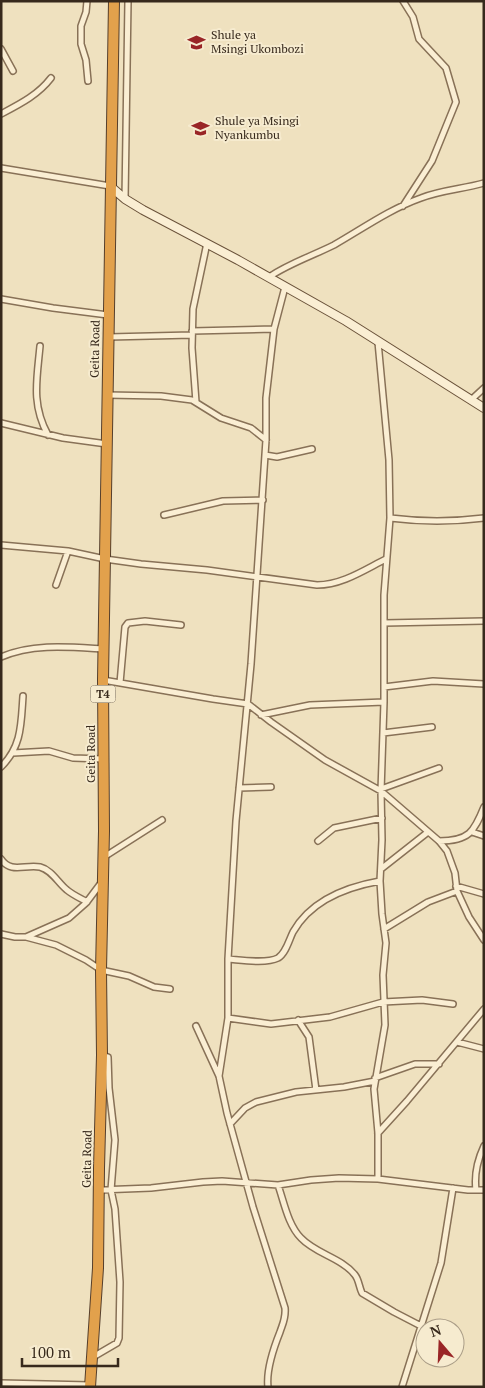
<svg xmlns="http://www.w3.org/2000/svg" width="485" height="1388" viewBox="0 0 485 1388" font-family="'PT Serif',serif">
  <rect width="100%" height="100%" fill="#efe1bf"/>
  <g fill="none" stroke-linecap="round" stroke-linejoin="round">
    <defs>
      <path id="street" d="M 87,1 L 86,12 L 81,26 L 81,44 L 86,60 L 88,81
        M 1,49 L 13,71
        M 1,114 C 20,104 38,95 51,78
        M 1,168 L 110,186
        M 125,199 L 128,1
        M 403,206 L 432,161 L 456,102 L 446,68 L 419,39 L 413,17 L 403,1
        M 269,277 C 290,263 312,256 334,245 C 362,229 390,209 421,198 C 441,190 463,189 484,183
        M 1,299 L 53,308 L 108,315
        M 192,331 L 274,329
        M 109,337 L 192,335
        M 378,342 L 389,460 L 390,518 L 384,595 L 384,702 L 381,791 L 382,840 L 380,881 L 382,914 L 386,943 L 383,975 L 385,1025 L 374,1089 L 378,1133 L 378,1179
        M 40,346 C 37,379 31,404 48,435
        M 107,395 L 161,396 L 192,400 L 221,418 L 251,428 L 266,440
        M 471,400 L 484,388
        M 196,402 L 192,348 L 193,309 L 207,243
        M 1,423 L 63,438 L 107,444
        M 265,455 L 277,457 L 312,449
        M 164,515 L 223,501 L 263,500
        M 390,518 C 422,522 452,522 484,518
        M 1,545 L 68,551 L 105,559 L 141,564 L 207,570 L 317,585 C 342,585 364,570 386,559
        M 56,585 L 68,551
        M 384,623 L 484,621
        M 1,657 C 33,643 70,647 104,649
        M 103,680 L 213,699 L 248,704 L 271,722 L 325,760 L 381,791 L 439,841 L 447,851 L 455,873 L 457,891 L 469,917 L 484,940
        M 120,683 L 125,627 L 128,623 L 145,621 L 181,625
        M 384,687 L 433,681 L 484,684
        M 261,715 L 310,705 L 384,702
        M 383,733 L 432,727
        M 13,753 L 49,751 L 73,758 L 103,759
        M 1,767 C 22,746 21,724 23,696
        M 239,788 L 271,787
        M 381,789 L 439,768
        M 472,832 L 484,836
        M 318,841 L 334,828 L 382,818
        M 439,841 C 469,841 474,832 484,807
        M 104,857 L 162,820
        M 1,859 C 11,874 25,864 40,867 C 52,870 58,883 67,890 C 73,895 80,898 87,902
        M 381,869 L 428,832
        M 456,886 L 484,894
        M 384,929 L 428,902 L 457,891
        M 1,934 L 15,937 L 26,937 L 69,918 L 86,903 L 101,883
        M 26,937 L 56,945 L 86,960 L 101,970 L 129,976 L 154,987 L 170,989
        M 228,959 C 241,960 266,964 278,958 C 286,953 289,940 293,932 C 311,900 346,887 380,881
        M 228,1018 L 271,1024 L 330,1017 L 383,1002 L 422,1000 L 453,1004
        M 298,1020 L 309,1037 L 316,1090
        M 196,1026 L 219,1076 L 227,1113 L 253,1207 L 285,1308 C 286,1318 283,1323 280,1332 C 274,1347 266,1370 268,1387
        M 457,1042 L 484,1049
        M 219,1076 L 228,1018 L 228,959 L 236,821 L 251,664 L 266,440 L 266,398 L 274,329 L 285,287
        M 375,1078 L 415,1064 L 439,1064
        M 230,1124 L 245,1108 L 256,1102 L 296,1092 L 344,1087 L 375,1081
        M 378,1133 L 407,1101 L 484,1009
        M 278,1185 C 284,1202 288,1225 301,1238 C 316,1254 342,1258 355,1275 C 359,1280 359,1287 362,1293 L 394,1312 L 421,1326
        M 99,1190 L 151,1188 L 203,1182 L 222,1181 L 278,1185 L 311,1180 L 339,1178 L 378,1179 L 468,1190 L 484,1190
        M 476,1190 C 474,1174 477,1161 484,1146
        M 93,1357 L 117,1343 L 119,1338 L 120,1282 L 115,1209 L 111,1190 L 115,1140 L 109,1088 L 108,1057 L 102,1055
        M 1,1383 L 90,1385
        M 402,1387 L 441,1263 L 453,1188"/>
      <path id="secondary" d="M 110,186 L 125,199 L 143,210 L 238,260 L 346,321 L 484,408"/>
      <path id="highway" d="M 90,1387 L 98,1268 L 99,1168 L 102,1055 L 101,970 L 104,831 L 103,680 L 114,1"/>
    </defs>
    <use href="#street" stroke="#887157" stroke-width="8"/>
    <use href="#secondary" stroke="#6a523a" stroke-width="10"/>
    <use href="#highway" stroke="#563f2c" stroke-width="12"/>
    <use href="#street" stroke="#faeed3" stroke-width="5"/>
    <use href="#secondary" stroke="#faeed3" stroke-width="8"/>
    <use href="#highway" stroke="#e2a14c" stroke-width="10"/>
  </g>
  <defs>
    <symbol id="school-bare" viewBox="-9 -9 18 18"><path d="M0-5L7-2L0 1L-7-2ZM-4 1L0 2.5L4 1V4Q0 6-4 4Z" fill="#992526" stroke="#f6ebcf" stroke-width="2.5" paint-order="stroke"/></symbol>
  </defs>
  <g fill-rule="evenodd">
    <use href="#school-bare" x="184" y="30" width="25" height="25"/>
    <use href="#school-bare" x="188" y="116" width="25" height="25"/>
  </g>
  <g text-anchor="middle" stroke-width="4" stroke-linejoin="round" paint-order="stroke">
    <rect fill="#f6ebcf" stroke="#706352" stroke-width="1" x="90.5" y="685.5" width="25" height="17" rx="4"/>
    <g font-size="11" font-weight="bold" fill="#37291c">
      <text x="103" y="698">T4</text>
    </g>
    <g font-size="12" fill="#37291c" stroke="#f6ebcf" text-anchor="start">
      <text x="211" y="39">Shule ya<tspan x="211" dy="14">Msingi Ukombozi</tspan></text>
      <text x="215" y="125">Shule ya Msingi<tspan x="215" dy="14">Nyankumbu</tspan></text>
    </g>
    <g font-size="12" fill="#37291c" stroke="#f6ebcf">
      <text transform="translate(95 349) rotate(-89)" y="4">Geita Road</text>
      <text transform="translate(91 754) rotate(-90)" y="4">Geita Road</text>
      <text transform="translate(87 1159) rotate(-89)" y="4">Geita Road</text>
    </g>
  </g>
  <rect width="485" height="1388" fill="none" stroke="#37291c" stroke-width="5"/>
  <g transform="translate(440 1343) rotate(341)"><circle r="24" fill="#f6ebcf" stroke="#aa9d87"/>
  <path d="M0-4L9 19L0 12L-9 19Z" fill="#992526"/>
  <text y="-8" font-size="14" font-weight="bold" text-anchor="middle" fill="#37291c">N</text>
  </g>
  <path d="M22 1358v8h96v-8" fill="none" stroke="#37291c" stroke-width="2.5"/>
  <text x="30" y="1358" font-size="15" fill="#37291c" stroke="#f6ebcf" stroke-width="4" paint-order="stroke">100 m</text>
</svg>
